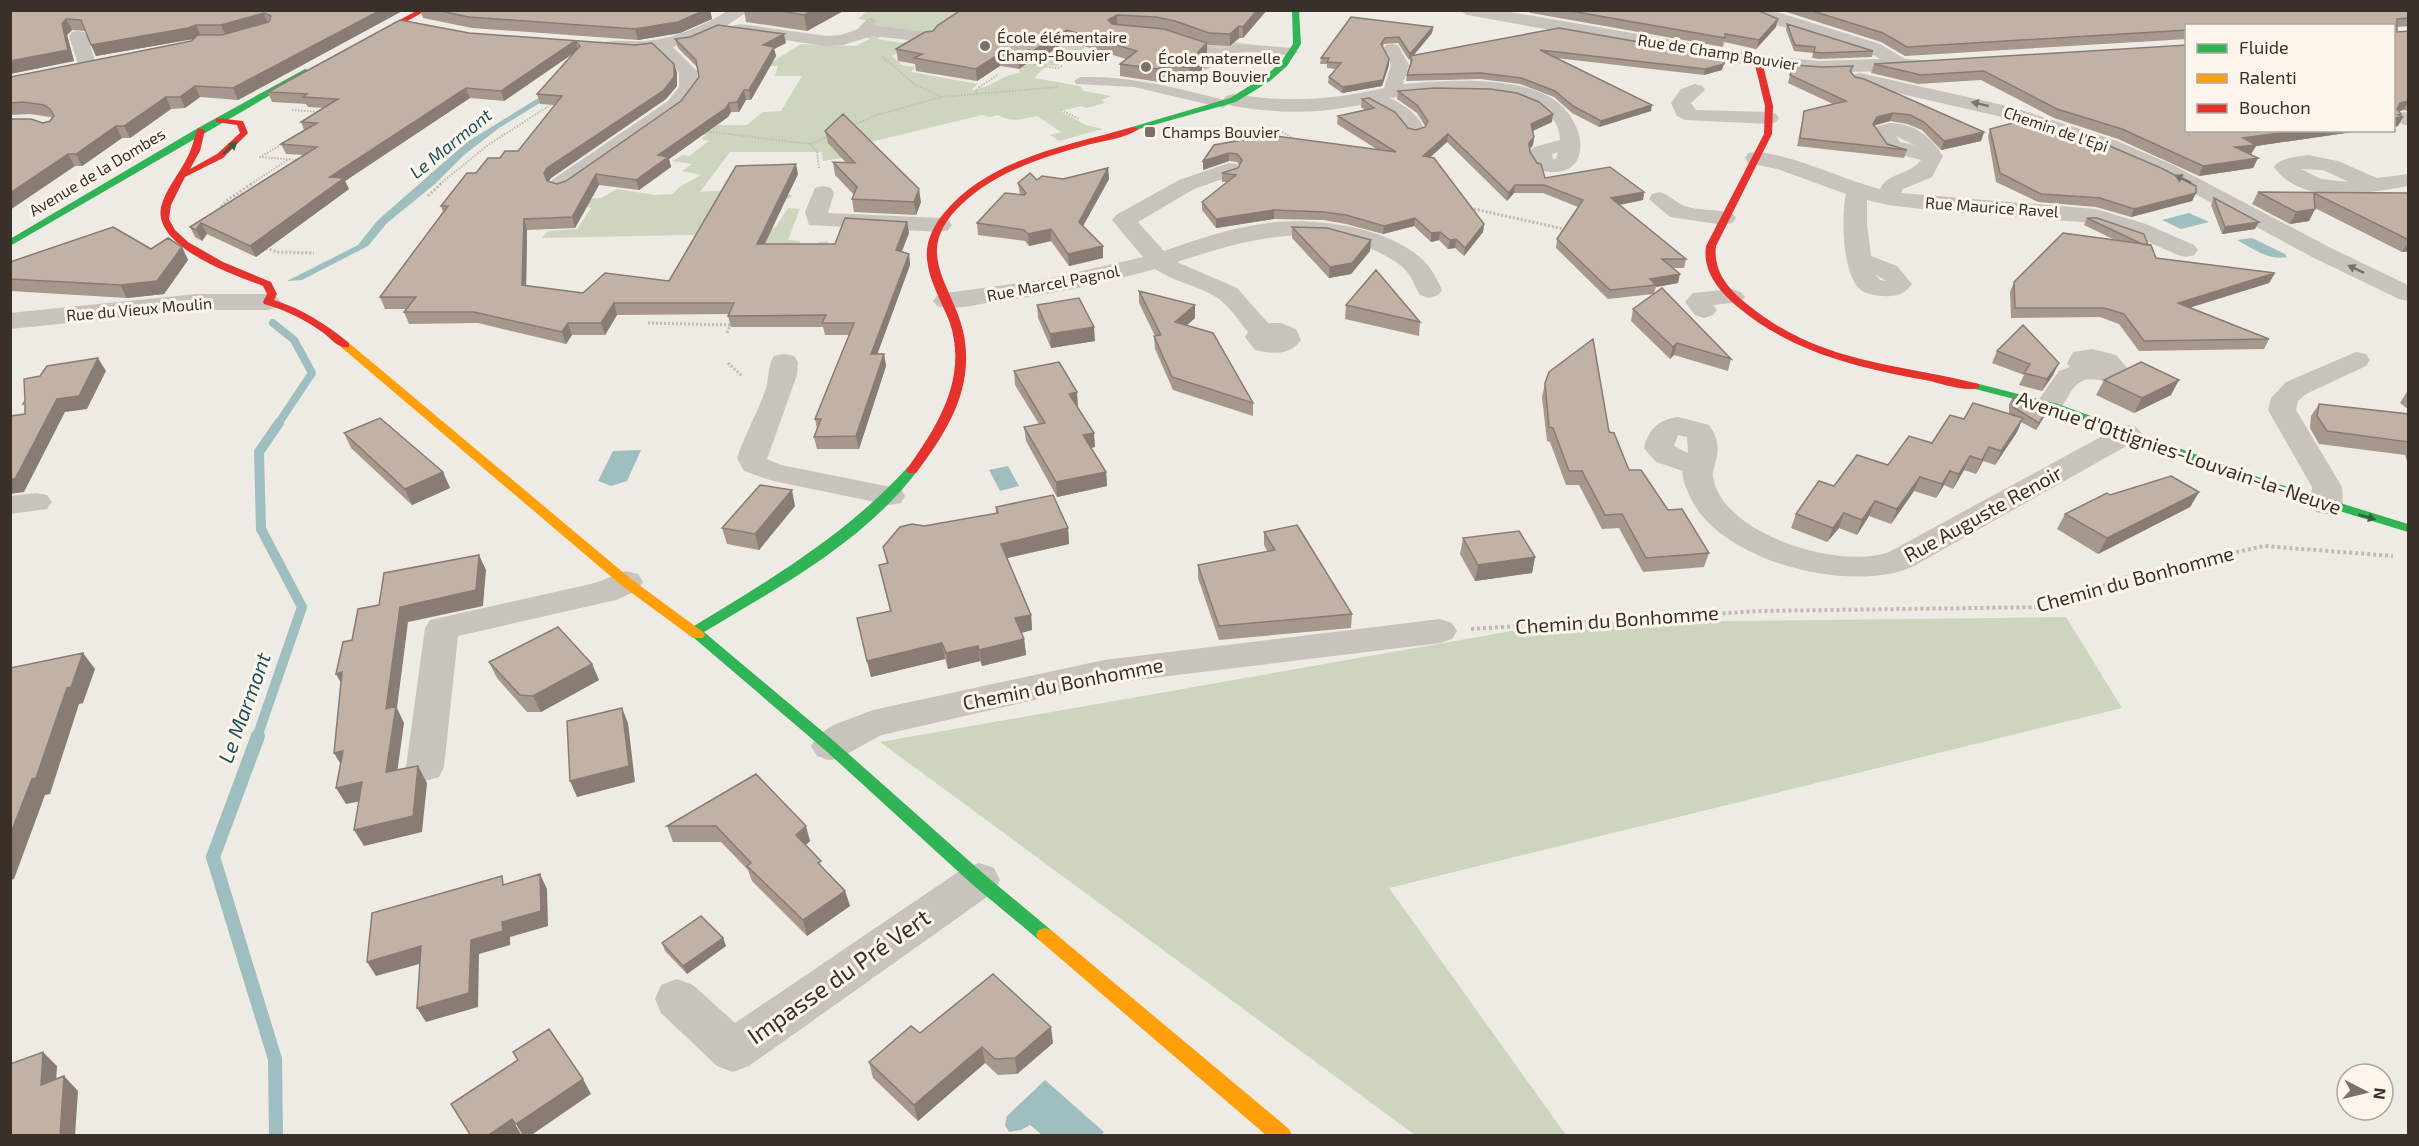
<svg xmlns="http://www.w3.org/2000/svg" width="2419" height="1146" viewBox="0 0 2419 1146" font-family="'Exo 2',sans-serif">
  <rect width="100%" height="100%" fill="#eeebe4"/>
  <path fill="#ced5be" d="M 867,11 L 974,11 L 934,32 L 923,33 L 870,26 L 876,22 L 858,19 Z
    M 1184,25 L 1223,40 L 1274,48 L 1222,49 L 1087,46 L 1057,66 L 1047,65 L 1034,78 L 1080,86 L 1084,91 L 1111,96 L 1102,100 L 1105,103 L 1087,108 L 1082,106 L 1060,111 L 1086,125 L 1103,129 L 1059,141 L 1050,135 L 1061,132 L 1037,116 C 1023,119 1011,123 998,115 L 990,117 L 982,115 L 850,147 L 842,158 L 823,161 L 822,152 L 730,152 L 700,192 C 734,188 760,194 793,195 L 788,199 L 771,199 L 715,229 L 775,228 L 788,208 L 800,209 L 788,240 L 801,241 L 795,249 L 809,255 L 819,242 L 828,241 L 809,287 L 740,234 L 542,238 L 548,231 L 577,229 L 591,208 L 583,206 L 577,199 L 601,198 L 617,189 L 655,195 L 673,194 L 679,187 L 701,175 L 682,171 L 692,164 L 672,161 L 682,155 L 689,156 L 709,141 L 701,139 L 706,135 L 677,130 L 688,125 L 747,125 L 763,112 L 781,111 L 802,76 L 775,76 L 778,66 C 747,66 711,70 683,54 L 689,53 L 769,64 L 801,44 L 856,46 L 870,39 L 862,35 L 883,34 L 877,39 L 903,43 L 912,38 L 922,39 L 892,56 L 902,65 L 915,67 L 911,72 L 978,84 L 971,90 C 993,88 999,75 1020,73 L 1019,69 L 1029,62 L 1034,63 L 1070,40 L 1174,33 Z
    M 2066,617 L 2122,708 L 1389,888 L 1566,1135 L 1415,1135 L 880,742 L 1558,623 Z"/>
  <path fill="#9fbec0" d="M 582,71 L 543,101 L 499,128 L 464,155 L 435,184 L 387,223 L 368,246 L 302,280 L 287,281 L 358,245 L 377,221 L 467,142 Z
    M 2189,213 L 2209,222 L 2181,229 L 2162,220 Z
    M 2252,238 L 2285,254 L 2287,257 C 2269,261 2254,249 2237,240 Z
    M 641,450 L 627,481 L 611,486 L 598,481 L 613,451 Z
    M 1008,466 L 1019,486 L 1000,491 L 989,470 Z
    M 1045,1080 L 1104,1132 L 1101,1135 L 1042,1135 L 1030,1125 L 1021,1130 L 1009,1132 L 1005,1125 L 1007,1116 Z"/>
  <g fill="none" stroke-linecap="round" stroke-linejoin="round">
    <path stroke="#9fbec0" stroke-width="8" d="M 273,323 L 294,340 L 312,373 L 278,424"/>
    <path stroke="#9fbec0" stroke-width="10" d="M 257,737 L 302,607 L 261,529 L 259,452 L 279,423"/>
    <path stroke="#9fbec0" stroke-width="14" d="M 258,736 L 213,857 L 275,1059 L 276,1136"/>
    <path stroke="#c1bbb4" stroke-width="2" stroke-dasharray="1.5 1.5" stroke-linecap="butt" d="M 883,57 L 914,84 L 940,96
      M 1034,65 L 1057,68 L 1062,66
      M 976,93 L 978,88 L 999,74
      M 292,110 L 320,112
      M 1061,110 L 1079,119
      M 849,127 L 877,115 L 941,97 L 1058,87
      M 704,131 L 810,144
      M 1282,132 L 1296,140
      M 284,143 L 260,157 L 299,160
      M 819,168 L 817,151 L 810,144 L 829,136
      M 251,184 L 289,159
      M 440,184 L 488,145 L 555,102"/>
    <path stroke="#c1bbb4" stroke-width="3" stroke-dasharray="2 2" stroke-linecap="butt" d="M 428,196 L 442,183
      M 1470,208 L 1568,230
      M 219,210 L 226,201 L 253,183
      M 262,247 L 278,252 L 314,253
      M 648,323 L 731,325
      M 727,333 L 731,323
      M 728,363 L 742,376"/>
    <path stroke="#c1bbb4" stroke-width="4" stroke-dasharray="3 3" stroke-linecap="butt" d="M 1471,629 L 1760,611 L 2047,607 L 2132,575 L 2264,546 L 2393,556"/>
    <path fill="#c8c3bc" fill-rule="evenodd" d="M 871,18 L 877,21 L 865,34 L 857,34 L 857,30 L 867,19 Z
      M 1181,39 L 1220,49 L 1236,45 L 1256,45 L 1292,48 L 1298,52 L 1292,56 L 1256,52 L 1230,53 L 1206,70 L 1200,66 L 1211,54 L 1177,44 L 1175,42 Z
      M 1080,77 C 1122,76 1163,84 1204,95 C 1212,97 1223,98 1229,104 L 1223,108 L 1134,87 L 1076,84 L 1074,81 Z"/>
    <path fill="#c8c3bc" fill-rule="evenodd" d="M 729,10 L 750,10 L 717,32 L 673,47 L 697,71 L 699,87 L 682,109 L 568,190 L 560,192 L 552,190 L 549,185 L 552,180 L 668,101 L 679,87 L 679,72 L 655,50 L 611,51 L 605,50 L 602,46 L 605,42 C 618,39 633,42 646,41 C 676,38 703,26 729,10 Z
      M 1459,10 L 1499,10 L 1758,55 L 1819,61 L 1880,59 L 1868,52 L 1776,25 L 1749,14 L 1747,10 L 1771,10 L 1880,44 L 1905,59 L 1923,60 L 1925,64 L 1923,68 L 1916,70 L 1819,73 L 1758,67 L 1467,15 Z
      M 741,24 L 826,36 L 841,35 L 870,25 L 928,32 L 934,33 L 937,37 L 934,41 L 928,42 L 872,36 L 843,45 L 826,46 L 735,33 L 732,29 L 735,25 Z
      M 78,31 L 84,32 L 87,36 L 97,67 L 95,71 L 81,71 L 79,67 L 69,36 L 72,32 Z
      M 1392,44 L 1398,45 L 1409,65 L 1403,84 C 1446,80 1516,75 1553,99 C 1589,122 1595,184 1538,170 L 1531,160 L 1530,151 L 1534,147 L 1560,140 C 1560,81 1428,91 1390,98 C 1406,106 1418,114 1425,130 L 1422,134 L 1415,136 L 1408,134 L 1396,118 L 1369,103 C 1323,114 1279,114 1233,106 L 1226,104 L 1223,100 L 1226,96 L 1233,94 C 1286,103 1332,100 1384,88 L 1391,65 L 1383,49 L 1386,45 ZM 1558,152 L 1556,159 L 1553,159 L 1552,154 Z
      M 1860,73 L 2012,107 L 2117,141 L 2173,165 L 2331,248 L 2408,285 L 2408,301 L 2399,299 L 2314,258 L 2158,174 L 2102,150 L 1998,116 L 1853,83 L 1850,79 L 1853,75 Z
      M 1695,84 L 1702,86 L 1705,90 L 1691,103 L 1696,110 L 1769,112 L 1776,114 L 1779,118 L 1776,122 L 1769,124 L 1685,120 L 1677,116 L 1671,103 L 1681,89 Z
      M 2404,112 L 2408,113 L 2408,126 L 2397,122 L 2394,118 L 2397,114 Z
      M 1890,123 C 1914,124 1930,135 1943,156 L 1932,177 L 1903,189 L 1901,193 L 2096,209 L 2146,224 L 2194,245 L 2198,250 L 2194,255 L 2186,257 L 2178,255 L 2130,234 L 2094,223 L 1946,212 L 1888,205 L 1867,200 L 1867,224 L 1871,256 L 1897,266 L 1912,284 C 1905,294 1896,297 1884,296 C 1877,296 1867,294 1861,290 C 1842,275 1841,217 1846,194 L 1777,169 L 1748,163 L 1745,158 L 1748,153 C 1776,147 1848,182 1880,189 C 1888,172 1911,175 1921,160 L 1886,151 L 1872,131 L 1875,127 ZM 1896,136 L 1914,145 L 1900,142 ZM 1875,274 L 1886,281 L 1880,280 Z
      M 2308,155 L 2338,161 L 2377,178 L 2408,174 L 2408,186 C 2368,193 2302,207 2274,167 C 2281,157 2297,157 2308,155 ZM 2301,169 L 2323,170 L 2349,182 L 2321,179 Z
      M 1229,163 L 1237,164 L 1240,169 L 1237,174 L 1194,189 L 1138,222 L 1164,251 C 1196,240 1227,229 1261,224 C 1309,216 1384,225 1422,259 C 1431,267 1437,279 1442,290 L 1438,295 L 1429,298 L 1420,295 C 1415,288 1413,278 1406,271 C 1399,262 1386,256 1376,251 C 1310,220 1242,241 1177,262 L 1237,288 L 1268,323 L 1281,323 L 1296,329 L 1301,340 C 1290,356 1271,354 1255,350 L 1245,337 L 1248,332 C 1239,321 1228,304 1216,297 C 1197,285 1174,282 1155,269 C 1100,284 1044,296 987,303 C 971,306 953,310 937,306 L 933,301 L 937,296 L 946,293 L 1043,280 L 1143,257 L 1112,220 L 1116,215 L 1179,180 Z
      M 823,186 L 831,188 L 834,193 L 828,213 L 940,218 L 948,220 L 952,225 L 948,230 L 940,232 L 809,225 L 805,212 L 815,188 Z
      M 1660,192 C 1670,195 1676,203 1685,206 C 1699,211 1717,209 1732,213 L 1736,218 L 1732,223 L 1724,225 L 1670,217 L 1649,199 L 1652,194 Z
      M 1732,289 L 1741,292 L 1745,297 L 1741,302 L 1713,305 L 1717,310 L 1713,315 L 1704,318 L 1695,315 L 1685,302 L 1693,293 Z
      M 196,294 L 268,294 L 277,297 L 281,302 L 277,307 L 268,310 L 196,310 L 10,329 L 10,313 Z
      M 2092,349 L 2116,355 L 2129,370 C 2112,394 2095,371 2079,383 C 2071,388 2065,403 2059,411 L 2049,413 L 2039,411 L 2035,405 L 2059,371 L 2070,367 L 2067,364 L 2073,352 Z
      M 2356,352 L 2366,354 L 2370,360 L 2366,366 L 2306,394 L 2298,401 L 2296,410 L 2342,487 L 2343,505 L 2338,512 L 2327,514 L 2316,512 L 2311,505 L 2312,487 L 2268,410 L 2271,398 L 2286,382 Z
      M 784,354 L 794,356 L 798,362 L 797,375 L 767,459 L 781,465 L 901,489 L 905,496 L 901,503 L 890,505 L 773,481 L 744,471 L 737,458 C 745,434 758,412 766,388 C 769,377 768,365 774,356 Z
      M 1678,417 L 1709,425 C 1718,438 1720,448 1715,464 C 1714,468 1712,473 1713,477 C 1722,535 1841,570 1889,552 L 2117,428 L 2127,425 L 2137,428 L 2142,434 L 2137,440 L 1912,567 C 1850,594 1720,562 1690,497 C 1687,489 1681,479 1683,471 L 1656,462 L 1644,448 C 1649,428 1659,420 1678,417 ZM 1678,435 L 1687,437 L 1688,453 L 1674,446 Z
      M 36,493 L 47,495 L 52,502 L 47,509 L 10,514 L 10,496 Z
      M 626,571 L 638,574 L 643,582 L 638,590 L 616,600 L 458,636 L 444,767 L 439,777 L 425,781 L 411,777 L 406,767 L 425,628 L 430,620 L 595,583 Z
      M 1440,619 L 1452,623 L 1457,631 L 1452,639 L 1440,643 L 1104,684 L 882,735 C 871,740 839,760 830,760 C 826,760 821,757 817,756 L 811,746 L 817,736 L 833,725 L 873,710 L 1104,660 Z
      M 979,863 L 994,868 L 1000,880 L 994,892 L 749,1066 L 733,1072 L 717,1066 L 661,1013 L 655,999 L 661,985 L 677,979 L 693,985 L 735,1023 L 964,868 Z"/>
    <path fill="#30b455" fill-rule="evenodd" d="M 1292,10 L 1299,10 L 1301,44 L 1287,66 L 1270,81 L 1236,102 L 1132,131 L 1132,127 L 1230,98 L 1264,77 L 1281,62 L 1293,44 Z
      M 305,69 L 312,71 L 10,246 L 10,239 L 198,128 Z
      M 1975,383 L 2058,404 L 2269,481 L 2408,524 L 2408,532 L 2261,487 L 2050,408 L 1971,388 L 1971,384 Z
      M 912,466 L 918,470 C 864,542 779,587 704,632 L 835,742 L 985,875 L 1051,930 L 1054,935 L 1051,940 L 1045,942 L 1039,940 L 973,885 L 825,750 L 687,632 L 689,629 C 768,581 845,536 908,467 Z"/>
    <path fill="#ff9f0a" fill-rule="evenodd" d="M 345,342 L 349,343 L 631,579 L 703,632 L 705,635 L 703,638 L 693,638 L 621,585 L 341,347 L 340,345 Z
      M 1045,928 L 1051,930 L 1289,1129 L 1292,1136 L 1267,1136 L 1039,940 L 1036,935 L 1039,930 Z"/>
    <path fill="#e5322d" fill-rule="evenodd" d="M 418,10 L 427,10 L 368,43 L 361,41 Z
      M 1758,59 L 1762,61 L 1773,106 L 1772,134 L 1716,246 C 1713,271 1728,289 1747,304 C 1818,363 1894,363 1979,384 L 1979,388 C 1963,392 1941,383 1925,380 C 1858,368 1792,352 1739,308 C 1720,292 1702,272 1706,246 L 1764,134 L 1765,106 L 1754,61 Z
      M 216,118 L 243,121 L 248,133 L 223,158 L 185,177 L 171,205 L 169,219 L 175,230 L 188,242 L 223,262 L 271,282 L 277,294 L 274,300 C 302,309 326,324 349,343 L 349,347 C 339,349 332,340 325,334 C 306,320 286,310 264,304 L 263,302 L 267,294 L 263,286 C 234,275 153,247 161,207 C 165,190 179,174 187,158 C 192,149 194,138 198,128 L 205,130 L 200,151 L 190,169 L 217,154 L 240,133 L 237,125 L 216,122 Z
      M 1132,127 L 1139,129 C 1126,138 1103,141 1087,145 C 1047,156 1004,169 971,196 C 898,256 965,288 966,353 C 968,399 943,437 916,473 L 908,473 L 906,470 C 937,427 968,379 950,323 C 942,302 929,282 927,259 C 925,242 934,225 944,213 C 989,158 1067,146 1132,127 Z"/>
  </g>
  <path fill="#a7988e" d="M 10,10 L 404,10 L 238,100 L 200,97 L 185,108 L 171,109 L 130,138 L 122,138 L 82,166 L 75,166 L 43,123 L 50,121 L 53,118 L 50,117 L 30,114 L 10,115 L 10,77 L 191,41 L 194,39 L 96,56 L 85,31 L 72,30 L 67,35 L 74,61 L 10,74 Z
    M 420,10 L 710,10 L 712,19 L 680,33 L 638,40 L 472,28 L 423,18 Z
    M 744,10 L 845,10 L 807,31 L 746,22 Z
    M 961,10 L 1267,10 L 1243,38 L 1239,38 L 1230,46 L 1209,45 L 1207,44 L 1207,55 L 1202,61 L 1202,70 L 1190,80 L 1165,76 L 1159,82 L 1120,76 L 1120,64 L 1126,59 L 1067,41 L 1034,63 L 1029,62 L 1019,69 L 1000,66 L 977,81 L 916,71 L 915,64 L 898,61 L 896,49 L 933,31 Z
    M 1524,10 L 1757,10 L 1776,27 L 1756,49 L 1724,42 L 1723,47 L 1531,13 Z
    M 1780,10 L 2409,10 L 2409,26 L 2397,27 L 2397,32 L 2409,31 L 2409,111 L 2403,110 L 2399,111 L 2401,114 L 2398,126 L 2394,127 L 2394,26 L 2187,26 L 2187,39 L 1905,56 L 1881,42 Z
    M 1351,17 L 1433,27 L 1432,33 L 1414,55 L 1559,28 L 1722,70 L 1704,75 L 1556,58 L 1651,111 L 1599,127 L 1572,113 L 1554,97 L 1520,84 L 1480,79 L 1406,81 L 1407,75 L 1410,64 L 1410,59 L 1409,60 L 1398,43 L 1384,44 L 1383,47 L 1389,65 L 1382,86 L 1342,93 L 1328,83 L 1329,77 L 1336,69 L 1327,68 L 1327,64 L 1320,64 L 1321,58 Z
    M 1787,24 L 1873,51 L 1872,57 L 1819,59 L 1812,58 L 1813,53 L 1794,51 L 1786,30 Z
    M 469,33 L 635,45 L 674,64 L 677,73 L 677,86 L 666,99 L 551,178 L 549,181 L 557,184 L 566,181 L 681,101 L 699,77 L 698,68 L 678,48 L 675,39 L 786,43 L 774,49 L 776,56 L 751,100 L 746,100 L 739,112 L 731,112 L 728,117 L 669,159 L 671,167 L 639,190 L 599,185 L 575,228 L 527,230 L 526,286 L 583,293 L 669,281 L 798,174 L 765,244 L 835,244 L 907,222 L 909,233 L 902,251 L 909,254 L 910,265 L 877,354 L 884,354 L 886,366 L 859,449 L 817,449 L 814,437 L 817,429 L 815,419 L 849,335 L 825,335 L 823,327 L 731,327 L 728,316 L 729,314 L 617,315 L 605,335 L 572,335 L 566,344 L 478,323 L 409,324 L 404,312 L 407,309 L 385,309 L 380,297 L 443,212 L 441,206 L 476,173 L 500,158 L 518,151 L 555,105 L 540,104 L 537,94 L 574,53 L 504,101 L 470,98 L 345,181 L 349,189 L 256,257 L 207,234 L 202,241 L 195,237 L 190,227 L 303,155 L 286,154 L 281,144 L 304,130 L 301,122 L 324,108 L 308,107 L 306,104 L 272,102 L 268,92 Z
    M 2187,45 L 2187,130 L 2366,130 L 2256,146 L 2251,154 L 2250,154 L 2258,158 L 2253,168 L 2199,176 L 2118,139 L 2054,118 L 1981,80 L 1918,84 L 1871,73 L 1874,64 Z
    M 1853,66 L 1851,73 L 1855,77 L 1984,132 L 1981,141 L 1941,150 L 1922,130 L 1907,124 L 1890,121 L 1874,126 L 1887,144 L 1907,150 L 1904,158 L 1797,146 L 1804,111 L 1833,104 L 1788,83 L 1790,75 L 1821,67 Z
    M 1398,91 L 1552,122 L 1533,131 L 1534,137 L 1533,145 L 1530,149 L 1530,152 L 1545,178 L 1644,192 L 1643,200 L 1619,205 L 1686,259 L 1684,268 L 1673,268 L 1678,283 L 1656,287 L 1654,293 L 1731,359 L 1728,371 L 1674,355 L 1670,359 L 1631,321 L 1633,309 L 1653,294 L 1608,299 L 1556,248 L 1557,239 L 1578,207 L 1543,193 L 1514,193 L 1507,201 L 1447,142 L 1430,157 L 1484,224 L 1483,232 L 1464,256 L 1455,248 L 1448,249 L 1439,240 L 1431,242 L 1414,226 L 1383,234 L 1346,224 L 1323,220 L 1274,219 L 1216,228 L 1202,210 L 1202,202 L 1227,182 L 1222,182 L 1222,173 L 1238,168 L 1239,165 L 1237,162 L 1229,161 L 1203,170 L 1203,161 L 1214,145 L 1378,150 L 1337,124 L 1338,116 L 1365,110 L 1361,107 L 1362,99 L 1408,128 L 1416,130 L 1425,127 L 1425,126 L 1417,113 L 1397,99 Z
    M 1990,129 L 2196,193 L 2192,201 L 2131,217 L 2096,207 L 2038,202 L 1996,182 L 1988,136 Z
    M 825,131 L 921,202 L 916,215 L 854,212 L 852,199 L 854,195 L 835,175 L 833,162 L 846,163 L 828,143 Z
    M 1108,168 L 1109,179 L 1083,226 L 1103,258 L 1069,266 L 1051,241 L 1029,246 L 1025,241 L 978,235 L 977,223 L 1020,195 L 1018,183 L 1063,179 Z
    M 2258,192 L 2409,193 L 2409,251 L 2402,252 L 2315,208 L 2309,221 L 2290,224 L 2252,204 Z
    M 2214,198 L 2255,229 L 2222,234 L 2211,205 Z
    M 2087,218 L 2148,245 L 2156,258 L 2275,273 L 2269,283 L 2190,307 L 2269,339 L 2264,349 L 2139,351 L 2119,324 L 2100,317 L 2011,318 L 2010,292 L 2014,282 L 2117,241 L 2084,225 Z
    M 1292,227 L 1371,240 L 1370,251 L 1351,274 L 1329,278 L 1292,238 Z
    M 182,247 L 188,260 L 164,294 L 127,298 L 10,291 L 10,262 L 151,249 Z
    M 1139,291 L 1195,318 L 1187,325 L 1253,403 L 1253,416 L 1173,390 L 1155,349 L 1154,336 L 1155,336 L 1139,303 Z
    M 1037,305 L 1095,341 L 1051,348 L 1038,318 Z
    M 1346,305 L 1420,322 L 1419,336 L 1345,319 Z
    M 2023,325 L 2053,375 L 2042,391 L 2019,385 L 2024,375 L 1992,363 L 1997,351 Z
    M 1014,371 L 1077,392 L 1077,406 L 1095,447 L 1091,448 L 1106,472 L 1107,486 L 1057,497 L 1026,441 L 1024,427 L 1039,424 L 1015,385 Z
    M 2104,380 L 2171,395 L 2134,413 L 2096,395 Z
    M 1545,383 L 1609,432 L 1629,470 L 1709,553 L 1704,567 L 1643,572 L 1619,528 L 1602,529 L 1579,485 L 1566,485 L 1550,442 L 1547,441 L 1542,397 Z
    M 2408,390 L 2409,390 L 2409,410 L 2400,403 Z
    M 2013,397 L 2045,415 L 2036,430 L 2021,422 L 2017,432 L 1995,465 L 1983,461 L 1976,474 L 1964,470 L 1953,489 L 1944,485 L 1936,498 L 1914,491 L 1891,524 L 1869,516 L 1857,535 L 1839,528 L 1827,542 L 1791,528 L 1796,514 L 1834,486 L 1888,465 L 1932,443 L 1964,419 L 2009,414 L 2009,404 Z
    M 2319,404 L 2409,414 L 2409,467 L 2405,455 L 2319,444 L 2310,428 L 2311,416 Z
    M 344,433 L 443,472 L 450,488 L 412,505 L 351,448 Z
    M 2199,492 L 2190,507 L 2098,554 L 2057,529 L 2065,514 L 2110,495 Z
    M 795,506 L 759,550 L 727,544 L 722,528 Z
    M 996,507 L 1068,528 L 1069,544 L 1007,558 L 1031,615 L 1032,630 L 1021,633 L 1024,639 L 1026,655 L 982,666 L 980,661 L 948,669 L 945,659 L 871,677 L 857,618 L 890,611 L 879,565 L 887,564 L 883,547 L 924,526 L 996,514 Z
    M 1264,532 L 1352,614 L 1351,628 L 1219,640 L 1198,578 L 1198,565 L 1267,551 L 1264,545 Z
    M 1463,538 L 1535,557 L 1532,573 L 1475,581 L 1460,554 Z
    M 489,662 L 592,664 L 599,680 L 541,712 L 527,712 L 497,678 Z
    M 756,774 L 810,841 L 806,845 L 823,868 L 845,891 L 850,906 L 807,936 L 752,881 L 748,870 L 721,842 L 673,842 L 667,826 Z
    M 723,938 L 726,946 L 687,974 L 665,951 L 662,943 Z
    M 920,1033 L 1053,1043 L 1017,1074 L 998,1075 L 985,1063 L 918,1121 L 873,1078 L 869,1062 Z"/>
  <path fill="#887c74" d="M 381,10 L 404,10 L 238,100 L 233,88 Z
    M 705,10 L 710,10 L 712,19 L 680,33 L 638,40 L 635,29 Z
    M 812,10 L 845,10 L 807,31 L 804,15 Z
    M 1257,10 L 1267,10 L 1243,38 L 1243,27 Z
    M 264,13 L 268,24 L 226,36 L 221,25 Z
    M 1117,15 L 1117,27 L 1109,32 L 1108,20 Z
    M 66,19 L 72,30 L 67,35 L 74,61 L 10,74 L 10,61 L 62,24 Z
    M 1778,19 L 1776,27 L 1756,49 L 1759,40 Z
    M 196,25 L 201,36 L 193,39 L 96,56 L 91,45 Z
    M 1239,26 L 1239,38 L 1230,46 L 1230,34 Z
    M 1433,27 L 1432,33 L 1411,58 L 1410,56 L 1409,60 L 1410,54 Z
    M 1067,30 L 1067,41 L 1034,63 L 1033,51 Z
    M 784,34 L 786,43 L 774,49 L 776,56 L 751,100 L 749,90 L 763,45 Z
    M 575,41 L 578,50 L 504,101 L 501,91 Z
    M 1207,43 L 1207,55 L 1202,61 L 1202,70 L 1190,80 L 1190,68 L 1198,52 Z
    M 1028,50 L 1029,62 L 1019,69 L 1018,57 Z
    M 999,54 L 1000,66 L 977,81 L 976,69 Z
    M 1389,59 L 1389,65 L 1382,86 L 1342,93 L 1343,87 Z
    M 674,64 L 677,73 L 677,86 L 666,99 L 551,178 L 547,184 L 544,173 L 547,168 Z
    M 1165,64 L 1165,76 L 1159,82 L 1158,69 Z
    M 1724,64 L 1722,70 L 1704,75 L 1705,69 Z
    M 195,86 L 200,97 L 185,108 L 180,97 Z
    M 466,88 L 470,98 L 345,181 L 349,189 L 256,257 L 250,246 L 330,177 Z
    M 744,90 L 746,100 L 739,112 L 737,102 Z
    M 166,97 L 171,109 L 130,138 L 124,126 Z
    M 2409,101 L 2403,110 L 2395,113 L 2400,103 Z
    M 729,103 L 731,112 L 728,117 L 669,159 L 671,167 L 639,190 L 636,180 L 658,155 Z
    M 1652,105 L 1651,111 L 1599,127 L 1601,121 Z
    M 1893,113 L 1890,121 L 1874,125 L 1870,132 L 1873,124 L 1877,117 Z
    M 1553,114 L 1552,122 L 1530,132 L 1531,124 Z
    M 2403,117 L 2398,126 L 2394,127 L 2394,118 Z
    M 116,126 L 122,138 L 82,166 L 76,154 Z
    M 2301,130 L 2366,130 L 2256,146 L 2251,154 L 2231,157 L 2243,138 Z
    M 1984,132 L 1981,141 L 1941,150 L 1944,141 Z
    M 1448,134 L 1447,142 L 1422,165 L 1423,156 Z
    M 1534,137 L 1533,145 L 1528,151 L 1529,143 Z
    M 1229,153 L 1229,161 L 1203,170 L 1203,161 Z
    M 68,154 L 75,166 L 10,210 L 10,193 Z
    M 2258,158 L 2253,168 L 2199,176 L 2203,166 Z
    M 796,164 L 798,174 L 759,255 L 757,244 Z
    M 1108,168 L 1109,179 L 1079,233 L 1079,222 Z
    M 596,174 L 599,185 L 575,228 L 572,217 Z
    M 1515,185 L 1514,193 L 1507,201 L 1509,193 Z
    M 919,189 L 921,202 L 916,215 L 914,202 Z
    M 1644,192 L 1643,200 L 1609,207 L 1611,198 Z
    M 2196,193 L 2192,201 L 2131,217 L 2134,209 Z
    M 2315,209 L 2309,221 L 2290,224 L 2296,212 Z
    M 1274,210 L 1274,219 L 1216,228 L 1216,219 Z
    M 1415,218 L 1414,226 L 1383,234 L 1384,226 Z
    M 524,219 L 527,230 L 526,296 L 522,285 Z
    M 907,222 L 909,233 L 898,261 L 896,250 Z
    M 2259,222 L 2255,229 L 2222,234 L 2225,227 Z
    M 201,223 L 207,234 L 202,241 L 196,230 Z
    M 1484,224 L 1483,232 L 1464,256 L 1465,248 Z
    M 1051,229 L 1051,241 L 1029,246 L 1028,234 Z
    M 1440,232 L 1439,240 L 1431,242 L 1431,233 Z
    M 1456,239 L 1455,248 L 1448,249 L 1450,240 Z
    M 1371,240 L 1370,251 L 1351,274 L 1329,278 L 1330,267 Z
    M 2409,241 L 2409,251 L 2402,252 Z
    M 1103,246 L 1103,258 L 1069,266 L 1068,254 Z
    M 182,247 L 188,260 L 164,294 L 127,298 L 120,285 Z
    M 909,254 L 910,265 L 873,366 L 871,354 Z
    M 2275,273 L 2269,283 L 2173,313 L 2178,303 Z
    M 1680,274 L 1678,283 L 1656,287 L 1656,285 L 1650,279 Z
    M 614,303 L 617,315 L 605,335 L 601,323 Z
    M 1195,305 L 1195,318 L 1176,335 L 1175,322 Z
    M 568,323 L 572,335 L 566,344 L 562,332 Z
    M 1094,327 L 1095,341 L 1051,348 L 1050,334 Z
    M 1677,343 L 1674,355 L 1670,359 L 1673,347 Z
    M 884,354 L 886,366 L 859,449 L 856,436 Z
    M 98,358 L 106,371 L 87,409 L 65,412 L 24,492 L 10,494 L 10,479 L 57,399 Z
    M 2059,363 L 2053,375 L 2042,391 L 2047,379 Z
    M 2179,380 L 2171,395 L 2134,413 L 2142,398 Z
    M 1077,392 L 1078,406 L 1071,408 L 1069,394 Z
    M 2049,408 L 2045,415 L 2036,430 L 2039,423 Z
    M 2023,418 L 2017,432 L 1995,465 L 2001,451 Z
    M 1094,433 L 1095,447 L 1084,449 L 1083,435 Z
    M 1989,447 L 1983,461 L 1976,474 L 1982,460 Z
    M 1970,456 L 1964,470 L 1953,489 L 1959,474 Z
    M 1950,471 L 1944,485 L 1936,498 L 1942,484 Z
    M 443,472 L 450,488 L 412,505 L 405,489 Z
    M 1106,472 L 1107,486 L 1057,497 L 1056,482 Z
    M 1920,477 L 1914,491 L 1891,524 L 1897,509 Z
    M 792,490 L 795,506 L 759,550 L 755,534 Z
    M 2199,492 L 2190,507 L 2098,554 L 2107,538 Z
    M 1875,501 L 1869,516 L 1857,535 L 1862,520 Z
    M 1844,513 L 1839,528 L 1827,542 L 1833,528 Z
    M 1068,528 L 1069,544 L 1003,559 L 1001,544 Z
    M 479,555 L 486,570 L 483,606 L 408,622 L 397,708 L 404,723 L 395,788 L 386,772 L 386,709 L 400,607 Z
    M 1535,557 L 1532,573 L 1475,581 L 1478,565 Z
    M 1031,615 L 1032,630 L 1017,634 L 1015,618 Z
    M 1024,639 L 1026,655 L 982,666 L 979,650 Z
    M 942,643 L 945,659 L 871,677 L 867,661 Z
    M 978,646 L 980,661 L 948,669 L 946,653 Z
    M 83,653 L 95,669 L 83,703 L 79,704 L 50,794 L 45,795 L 14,879 L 10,880 L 10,835 L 67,688 Z
    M 592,664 L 599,680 L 541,712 L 533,696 Z
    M 342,672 L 345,690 L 336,674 Z
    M 622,708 L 628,723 L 635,782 L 577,797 L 570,781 Z
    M 343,751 L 344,770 L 334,753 Z
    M 418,766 L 427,783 L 422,832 L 364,846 L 354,830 Z
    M 362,782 L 372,799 L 346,804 L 336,788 Z
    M 806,826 L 810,841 L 800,850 L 796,835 Z
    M 540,874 L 547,889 L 548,926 L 510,937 L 510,945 L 479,954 L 478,1007 L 426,1022 L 417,1008 L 471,940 Z
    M 845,891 L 850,906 L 807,936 L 803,920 Z
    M 723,938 L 726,946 L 687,974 L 683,966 Z
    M 421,946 L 430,961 L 376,976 L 367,962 Z
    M 1051,1027 L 1053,1043 L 1017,1074 L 1015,1058 Z
    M 982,1047 L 985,1063 L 918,1121 L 914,1105 Z
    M 43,1052 L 57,1066 L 55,1100 L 41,1085 Z
    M 64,1076 L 78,1091 L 75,1136 L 60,1136 Z
    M 583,1079 L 591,1094 L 530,1136 L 523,1136 L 516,1124 Z
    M 512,1119 L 521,1134 L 519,1136 L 487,1136 Z"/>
  <path fill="#c2b1a5" stroke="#887c74" stroke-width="1.5" d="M 10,10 L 381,10 L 233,88 L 195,86 L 180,97 L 166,97 L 124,126 L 116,126 L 76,154 L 68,154 L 10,193 L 10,119 L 31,119 L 43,123 L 50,121 L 54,116 L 50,109 L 44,105 L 23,102 L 10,103 L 10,77 L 191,41 L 198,35 L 222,35 L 269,22 L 271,16 L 264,13 L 221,25 L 196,25 L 188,28 L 91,45 L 81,20 L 66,19 L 62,24 L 68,50 L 10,61 Z
    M 436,10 L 705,10 L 678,22 L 635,29 L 469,17 Z
    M 774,10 L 812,10 L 804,15 Z
    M 961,10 L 1257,10 L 1243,27 L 1239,26 L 1230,34 L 1209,33 L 1175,21 L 1156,17 L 1117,15 L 1108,20 L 1112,24 L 1164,29 L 1207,43 L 1198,52 L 1202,58 L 1190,68 L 1165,64 L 1158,69 L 1120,64 L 1137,51 L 1067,30 L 1033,51 L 1028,50 L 1018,57 L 999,54 L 976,69 L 914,58 L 922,54 L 896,49 L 925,32 L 933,31 L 938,25 Z
    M 1565,10 L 1757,10 L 1778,19 L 1759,40 L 1725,34 L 1725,38 Z
    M 1809,10 L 2409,10 L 2409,18 L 2397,19 L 2397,32 L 2409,31 L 2409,101 L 2400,103 L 2397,109 L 2401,114 L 2398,115 L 2403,117 L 2394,118 L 2394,26 L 2187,26 L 2187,30 L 1907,47 L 1883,33 Z
    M 1351,17 L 1433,27 L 1410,54 L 1399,37 L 1385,38 L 1381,44 L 1389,59 L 1383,80 L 1343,87 L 1329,77 L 1341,63 L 1327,62 L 1329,58 L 1321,58 Z
    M 400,20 L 469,33 L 635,45 L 652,43 L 674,64 L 674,77 L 664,90 L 547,168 L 544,173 L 547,181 L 557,184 L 566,181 L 681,101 L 699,77 L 696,60 L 675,39 L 690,37 L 718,25 L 784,34 L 763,45 L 774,47 L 749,90 L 744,90 L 737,102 L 729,103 L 726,108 L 658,155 L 668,157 L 636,180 L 596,174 L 572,217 L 524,219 L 522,285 L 583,293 L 605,273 L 669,281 L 736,166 L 796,164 L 757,244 L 835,244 L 845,218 L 907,222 L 896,250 L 909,254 L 871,354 L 884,354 L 856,436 L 814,437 L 821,419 L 815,419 L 854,323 L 822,323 L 826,315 L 728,316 L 734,303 L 614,303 L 601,323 L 568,323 L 562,332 L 474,312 L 404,312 L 416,297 L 380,297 L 448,206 L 441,206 L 467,173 L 476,173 L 488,158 L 500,158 L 505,151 L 518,151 L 562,96 L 537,94 L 580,46 L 575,41 L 501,91 L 466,88 L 330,177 L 344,178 L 250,246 L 201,223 L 196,230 L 190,227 L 317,147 L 281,144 L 317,123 L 301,122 L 338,99 L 303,97 L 307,94 L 268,92 Z
    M 1787,24 L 1873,51 L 1821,53 L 1814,52 L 1815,47 L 1795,45 Z
    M 1559,28 L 1724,57 L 1724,64 L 1705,69 L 1540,50 L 1652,105 L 1601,121 L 1573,106 L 1555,91 L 1521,78 L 1481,73 L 1407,75 L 1412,60 L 1410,56 Z
    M 2187,45 L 2187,130 L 2301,130 L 2243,138 L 2256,145 L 2235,147 L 2258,158 L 2203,166 L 2122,129 L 2057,109 L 1984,71 L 1921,75 L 1874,64 Z
    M 1795,65 L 1821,67 L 1853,66 L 1850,71 L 1855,77 L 1864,79 L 1984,132 L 1944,141 L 1924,122 L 1910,115 L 1893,113 L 1877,117 L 1873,124 L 1887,144 L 1907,150 L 1800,138 L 1804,111 L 1846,101 L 1790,75 Z
    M 1434,88 L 1490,89 L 1517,93 L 1539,102 L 1553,114 L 1531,124 L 1534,137 L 1529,143 L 1530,152 L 1537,163 L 1541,164 L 1545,178 L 1610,167 L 1644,192 L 1611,198 L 1686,259 L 1662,259 L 1680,274 L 1650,279 L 1656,285 L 1610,290 L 1557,239 L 1583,200 L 1544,185 L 1515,185 L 1509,193 L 1448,134 L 1423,156 L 1434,158 L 1484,224 L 1465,248 L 1456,239 L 1450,240 L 1440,232 L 1431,233 L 1415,218 L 1384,226 L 1346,215 L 1324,212 L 1274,210 L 1216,219 L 1202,202 L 1236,175 L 1222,173 L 1238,168 L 1242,160 L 1237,154 L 1229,153 L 1203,161 L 1214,145 L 1269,135 L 1396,152 L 1338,116 L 1374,108 L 1362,99 L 1369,98 L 1395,112 L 1408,128 L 1416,130 L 1425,127 L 1428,121 L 1417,105 L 1398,91 Z
    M 843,114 L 919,189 L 914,202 L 852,199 L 857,187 L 833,162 L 855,163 L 825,131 Z
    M 2028,119 L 2105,144 L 2161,168 L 2196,186 L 2196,193 L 2134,209 L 2100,198 L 2041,194 L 2000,173 L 1990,129 Z
    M 1108,168 L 1079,222 L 1103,246 L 1068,254 L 1051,229 L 1028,234 L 1024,230 L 977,223 L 1005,193 L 1024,195 L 1026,193 L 1018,183 L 1030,173 L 1037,180 L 1042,176 L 1063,179 Z
    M 2258,192 L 2409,193 L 2409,240 L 2314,193 L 2315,209 L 2296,212 Z
    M 2214,198 L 2259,222 L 2225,227 Z
    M 2087,218 L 2097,218 L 2144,234 L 2148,245 L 2142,244 Z
    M 113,227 L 151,249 L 168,238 L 182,247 L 157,281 L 120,285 L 10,279 L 10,262 Z
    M 1292,227 L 1327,228 L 1371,240 L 1352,263 L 1330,267 Z
    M 2063,233 L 2151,245 L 2156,258 L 2275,273 L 2178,303 L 2269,339 L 2144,341 L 2124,314 L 2104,308 L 2015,308 L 2014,282 Z
    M 1376,270 L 1420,322 L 1346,305 Z
    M 1662,288 L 1731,359 L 1677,343 L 1673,347 L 1633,309 Z
    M 1139,291 L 1195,305 L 1175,322 L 1213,333 L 1253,403 L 1172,377 L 1154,336 L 1161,335 Z
    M 1079,298 L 1094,327 L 1050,334 L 1037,305 Z
    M 2023,325 L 2059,363 L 2047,379 L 2024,373 L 2030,364 L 1997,351 Z
    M 1593,339 L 1609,432 L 1614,433 L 1629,470 L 1641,470 L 1668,510 L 1682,509 L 1709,553 L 1646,558 L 1622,514 L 1605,515 L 1582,471 L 1569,471 L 1553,428 L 1549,427 L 1545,383 L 1549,372 Z
    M 98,358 L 79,396 L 57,399 L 15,479 L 10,479 L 10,416 L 25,414 L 25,404 L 23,404 L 25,401 L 24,379 L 40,376 L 47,366 Z
    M 1059,362 L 1077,392 L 1069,394 L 1094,433 L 1083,435 L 1106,472 L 1056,482 L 1024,427 L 1045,423 L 1014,371 Z
    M 2141,362 L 2179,380 L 2142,398 L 2104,380 Z
    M 2013,397 L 2049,408 L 2039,423 L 2013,407 Z
    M 1973,403 L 2023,418 L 2001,451 L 1989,447 L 1982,460 L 1970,456 L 1959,474 L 1950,471 L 1942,484 L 1920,477 L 1897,509 L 1875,501 L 1862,520 L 1844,513 L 1833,528 L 1796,514 L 1819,481 L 1834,486 L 1857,455 L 1888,465 L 1909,436 L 1932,443 L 1950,415 L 1964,419 Z
    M 2319,404 L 2409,414 L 2409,442 L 2327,431 L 2317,416 Z
    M 380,418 L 443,472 L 405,489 L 344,433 Z
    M 2171,476 L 2199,492 L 2107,538 L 2065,514 L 2107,493 L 2110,495 Z
    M 760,485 L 792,490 L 755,534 L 722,528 Z
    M 1053,495 L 1068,528 L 1001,544 L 1031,615 L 1015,618 L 1024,639 L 979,650 L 978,646 L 946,653 L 942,643 L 867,661 L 857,618 L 891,611 L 879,565 L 888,563 L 883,547 L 900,527 L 912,524 L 924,526 L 998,513 L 996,507 Z
    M 1297,525 L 1352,614 L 1219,626 L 1198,565 L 1275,550 L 1264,532 Z
    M 1519,531 L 1535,557 L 1478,565 L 1463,538 Z
    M 479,555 L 476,590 L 400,607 L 386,709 L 396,706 L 386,772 L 418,766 L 413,816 L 354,830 L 362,782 L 336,788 L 343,751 L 334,753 L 342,672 L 336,674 L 343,642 L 352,640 L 358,609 L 379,605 L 384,573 Z
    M 558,627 L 592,664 L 533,696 L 520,695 L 489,662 Z
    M 83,653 L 71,687 L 67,688 L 36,778 L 32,779 L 10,835 L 10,668 Z
    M 622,708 L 629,766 L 570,781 L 567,721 Z
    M 756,774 L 806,826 L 796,835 L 821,861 L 818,863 L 845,891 L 803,920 L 747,866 L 751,863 L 716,826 L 667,826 Z
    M 540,874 L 541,911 L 502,922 L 503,931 L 471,940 L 469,993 L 417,1008 L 421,946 L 367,962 L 372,913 L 502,876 L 503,885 Z
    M 701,916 L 723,938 L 683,966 L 662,943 Z
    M 993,974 L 1051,1027 L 1015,1058 L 995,1059 L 982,1047 L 914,1105 L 869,1062 L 911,1026 L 920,1033 Z
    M 549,1029 L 583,1079 L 516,1124 L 512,1119 L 487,1136 L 471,1136 L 451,1104 L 518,1060 L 513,1052 Z
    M 43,1052 L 41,1085 L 64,1076 L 60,1136 L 10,1136 L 10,1064 Z"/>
  <defs><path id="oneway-solid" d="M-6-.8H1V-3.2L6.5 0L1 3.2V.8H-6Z" transform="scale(1.5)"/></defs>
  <g fill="#7a726c">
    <use href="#oneway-solid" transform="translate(1980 104) rotate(-166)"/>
    <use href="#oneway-solid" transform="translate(2183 179) rotate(-155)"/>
    <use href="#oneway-solid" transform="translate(2356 269) rotate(-155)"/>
  </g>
  <g fill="#365e39">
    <use href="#oneway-solid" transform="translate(230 148) rotate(-41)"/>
    <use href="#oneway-solid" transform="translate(2367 517) rotate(16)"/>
  </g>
  <g fill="#79716b" stroke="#fbf5ec" stroke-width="2">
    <circle cx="985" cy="46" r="6"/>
    <circle cx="1146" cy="67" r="6"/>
    <rect x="1144" y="126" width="12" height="12" rx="3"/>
  </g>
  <g text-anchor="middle" stroke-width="6" stroke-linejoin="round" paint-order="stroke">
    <g font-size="16" fill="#3a302a" stroke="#fbf5ec" text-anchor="start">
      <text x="997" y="43">École élémentaire<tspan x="997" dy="18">Champ-Bouvier</tspan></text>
      <text x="1158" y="64">École maternelle<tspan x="1158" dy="18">Champ Bouvier</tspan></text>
      <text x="1162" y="138">Champs Bouvier</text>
    </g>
    <g font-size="16" fill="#3a302a" stroke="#fbf5ec">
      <text transform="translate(1718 52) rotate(9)" y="6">Rue de Champ Bouvier</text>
      <text transform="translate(2056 129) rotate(19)" y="6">Chemin de l'Epi</text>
      <text transform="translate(97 172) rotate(-31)" y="6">Avenue de la Dombes</text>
      <text transform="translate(1992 207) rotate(4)" y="6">Rue Maurice Ravel</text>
      <text transform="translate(1053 283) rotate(-11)" y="6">Rue Marcel Pagnol</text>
      <text transform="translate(139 309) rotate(-5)" y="6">Rue du Vieux Moulin</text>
    </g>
    <g font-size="18" font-style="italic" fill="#1e525c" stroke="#fbf5ec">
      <text transform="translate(451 144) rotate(-39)" y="6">Le Marmont</text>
    </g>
    <g font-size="20" fill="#3a302a" stroke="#fbf5ec">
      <text transform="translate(2179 453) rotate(19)" y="7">Avenue d'Ottignies-Louvain-la-Neuve</text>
      <text transform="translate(1983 514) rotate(-29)" y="7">Rue Auguste Renoir</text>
      <text transform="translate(2135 579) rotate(-15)" y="7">Chemin du Bonhomme</text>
      <text transform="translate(1617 620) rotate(-4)" y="7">Chemin du Bonhomme</text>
      <text transform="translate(1063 684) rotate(-11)" y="7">Chemin du Bonhomme</text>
    </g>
    <g font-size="21" font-style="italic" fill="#1e525c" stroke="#fbf5ec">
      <text transform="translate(245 708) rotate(-70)" y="7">Le Marmont</text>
    </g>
    <g font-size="24" fill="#3a302a" stroke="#fbf5ec">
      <text transform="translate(839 977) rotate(-35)" y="8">Impasse du Pré Vert</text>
    </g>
  </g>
  <rect width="2419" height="1146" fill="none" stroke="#3a302a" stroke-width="24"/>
  <rect x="2185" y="24" width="210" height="108" fill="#fbf5ec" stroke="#aea69e" stroke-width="1.5"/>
  <rect x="2197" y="44" width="30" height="9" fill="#30b455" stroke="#aea69e" stroke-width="1.5"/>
  <text x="2239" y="54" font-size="18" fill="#3a302a">Fluide</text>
  <rect x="2197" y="74" width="30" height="9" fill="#ff9f0a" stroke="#aea69e" stroke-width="1.5"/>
  <text x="2239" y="84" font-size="18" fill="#3a302a">Ralenti</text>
  <rect x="2197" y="104" width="30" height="9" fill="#e5322d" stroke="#aea69e" stroke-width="1.5"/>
  <text x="2239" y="114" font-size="18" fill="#3a302a">Bouchon</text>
  <g transform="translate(2365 1092) rotate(97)"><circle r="28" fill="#fbf5ec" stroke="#aea69e" stroke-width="1.5"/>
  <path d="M0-4.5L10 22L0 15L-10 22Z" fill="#79716b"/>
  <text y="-9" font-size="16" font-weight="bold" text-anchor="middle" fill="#3a302a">N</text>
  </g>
</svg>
